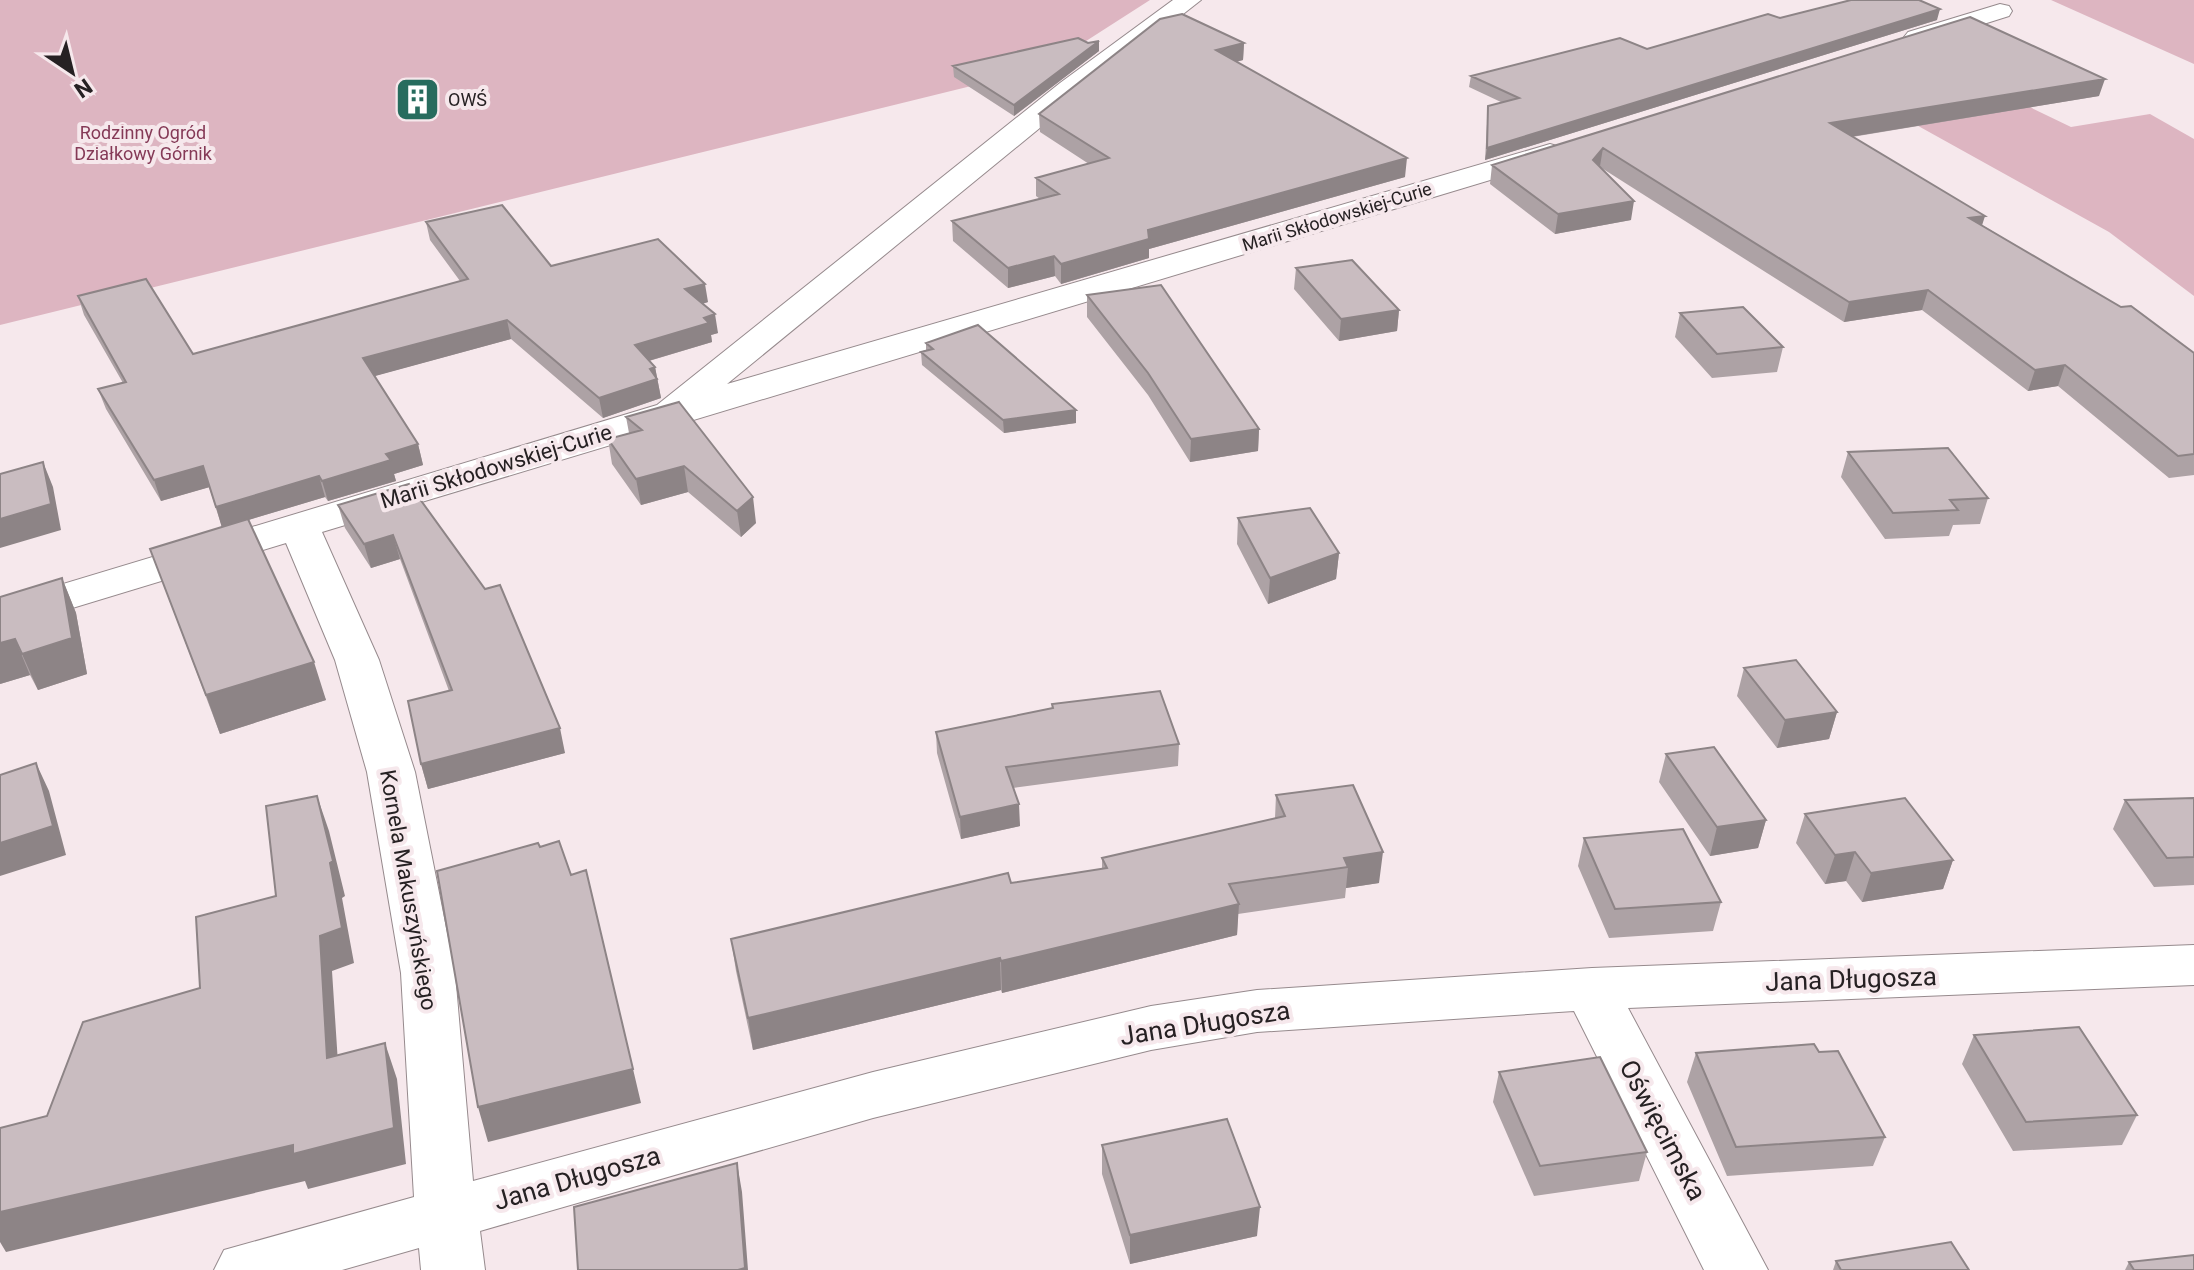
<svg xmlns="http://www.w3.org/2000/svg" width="2194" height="1270" viewBox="0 0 2194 1270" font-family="Roboto,sans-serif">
  <rect width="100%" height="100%" fill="#f6e8ec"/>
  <path fill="#ddb5c1" d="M 0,0 L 1150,0 L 1044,68 L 0,325 Z
    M 2051,0 L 2194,0 L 2194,64 Z
    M 1922,55 L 2071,127 L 2150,114 L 2194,139 L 2194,296 L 2109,232 L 1839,82 Z"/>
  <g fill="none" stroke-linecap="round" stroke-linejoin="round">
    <defs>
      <path id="street" d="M 1173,0 L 1201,0 L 1080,95 L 727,384 L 1540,147 L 1550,144 L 1560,147 L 1565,153 L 1560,159 L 322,532 L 379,660 L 415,772 L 455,973 L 473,1181 L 873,1072 L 1151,1006 L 1257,990 L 1592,968 L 2194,945 L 2194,985 L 1628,1008 L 1768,1270 L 1704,1270 L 1574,1011 L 1257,1032 L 1151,1050 L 873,1118 L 480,1231 L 485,1270 L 421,1270 L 419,1248 L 342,1270 L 214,1270 L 224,1250 L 414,1197 L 401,973 L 367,772 L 335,660 L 286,543 L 0,630 L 0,603 L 657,405 L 1060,83 Z
        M 2000,4 L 2009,6 L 2012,11 L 2009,16 L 1917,45 L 1908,42 L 1904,37 L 1908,32 Z"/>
    </defs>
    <use href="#street" stroke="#968a8d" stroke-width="2"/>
    <use href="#street" fill="#fff" fill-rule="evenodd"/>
  </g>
  <path fill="#ada2a5" d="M 1970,17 L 2099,96 L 1852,137 L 1982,225 L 2194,353 L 2194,475 L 2169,478 L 2058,386 L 2028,391 L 1922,310 L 1844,322 L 1600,167 L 1631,220 L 1555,234 L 1490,184 L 1492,165 Z
    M 1780,18 L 1937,20 L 1485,160 L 1488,106 L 1503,103 L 1469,87 L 1471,76 L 1647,49 Z
    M 1244,43 L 1243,60 L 1236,62 L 1405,177 L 1149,249 L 1149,258 L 1061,284 L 1055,276 L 1008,288 L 953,241 L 952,221 L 1040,199 L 1036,196 L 1036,178 L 1089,164 L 1040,132 L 1039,114 Z
    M 1099,51 L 1014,116 L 954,77 L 953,66 Z
    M 426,222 L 551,266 L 708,302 L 702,304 L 718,333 L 711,335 L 712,342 L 649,361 L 655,367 L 661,398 L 603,418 L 511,339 L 374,376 L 418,444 L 423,465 L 394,474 L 396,481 L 328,501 L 325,497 L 248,520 L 326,700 L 220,734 L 164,586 L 222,527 L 209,487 L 161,501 L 106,409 L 98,389 L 123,383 L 84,315 L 78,296 L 193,354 L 460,281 L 430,240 Z
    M 1296,268 L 1399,310 L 1397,331 L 1339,341 L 1294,289 Z
    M 1087,295 L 1259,429 L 1258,451 L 1190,462 L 1148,395 L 1087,317 Z
    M 1680,313 L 1783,347 L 1777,372 L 1712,378 L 1675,337 Z
    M 926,343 L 1076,410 L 1076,423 L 1004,433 L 922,365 L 921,352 L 926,351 Z
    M 626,417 L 756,523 L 741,537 L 688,492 L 641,505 L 612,464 L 608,439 L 629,433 Z
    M 1848,452 L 1988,498 L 1980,524 L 1953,525 L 1949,536 L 1885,539 L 1841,477 Z
    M 409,484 L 565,753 L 428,789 L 421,764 L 449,691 L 400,559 L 371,568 L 345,528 L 338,505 Z
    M 1238,518 L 1339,553 L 1336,579 L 1268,604 L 1237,544 Z
    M 62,578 L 76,613 L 87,674 L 38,690 L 30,675 L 0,684 Z
    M 1744,668 L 1837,712 L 1829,739 L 1777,748 L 1737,696 Z
    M 1052,704 L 1179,744 L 1178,766 L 1013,788 L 1020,826 L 961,839 L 937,753 L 936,732 L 1052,708 Z
    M 1666,754 L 1766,820 L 1758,848 L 1710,856 L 1659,782 Z
    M 1276,795 L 1379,883 L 1346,888 L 1345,898 L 1238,914 L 1237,935 L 1002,993 L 1001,990 L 753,1050 L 736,971 L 731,939 L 1011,883 L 1102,869 L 1102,858 L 1275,818 Z
    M 2194,798 L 2194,885 L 2154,887 L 2113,829 L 2125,800 Z
    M 1805,814 L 1953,860 L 1943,889 L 1862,902 L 1846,881 L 1825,884 L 1796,843 Z
    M 1584,838 L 1721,902 L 1713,931 L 1609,938 L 1578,866 Z
    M 1974,1035 L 2137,1115 L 2122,1145 L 2013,1151 L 1962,1064 Z
    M 1819,1052 L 1885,1137 L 1873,1166 L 1727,1176 L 1687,1082 L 1696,1053 Z
    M 1499,1072 L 1647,1152 L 1639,1181 L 1534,1196 L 1493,1102 Z
    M 1102,1145 L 1257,1236 L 1130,1264 L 1102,1174 Z
    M 1836,1261 L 1969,1270 L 1833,1270 Z
    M 2129,1262 L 2194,1270 L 2125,1270 Z"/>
  <path fill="#8d8486" d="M 1940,9 L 1937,20 L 1485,160 L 1487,148 Z
    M 1099,41 L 1099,51 L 1014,116 L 1014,105 Z
    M 1244,43 L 1243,60 L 1215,67 L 1216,50 Z
    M 2105,79 L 2099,96 L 1825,141 L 1830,123 Z
    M 1603,148 L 1600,166 L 1593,160 Z
    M 1407,158 L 1405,177 L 1149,249 L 1149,258 L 1061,284 L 1061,264 L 1148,230 Z
    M 1634,201 L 1631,220 L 1555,234 L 1558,214 Z
    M 1985,216 L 1979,235 L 1969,218 Z
    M 1054,256 L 1055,276 L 1008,288 L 1008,268 Z
    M 705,284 L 708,302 L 688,308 L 685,289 Z
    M 1928,290 L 1922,310 L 1844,322 L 1849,302 Z
    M 1399,310 L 1397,331 L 1339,341 L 1341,319 Z
    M 715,314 L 718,333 L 711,335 L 712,342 L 638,364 L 635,345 Z
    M 507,320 L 511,339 L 368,378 L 363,358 Z
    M 2065,365 L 2058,386 L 2028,391 L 2035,370 Z
    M 655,367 L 661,398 L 603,418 L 599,398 L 650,369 Z
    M 1076,410 L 1076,423 L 1004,433 L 1003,420 Z
    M 1259,429 L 1258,451 L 1190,462 L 1191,439 Z
    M 418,444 L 423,465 L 394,474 L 396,481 L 328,501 L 322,481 L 386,454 Z
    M 43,462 L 53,487 L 61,530 L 0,548 L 0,519 Z
    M 203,466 L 210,487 L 161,501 L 154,480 Z
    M 684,466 L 688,492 L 641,505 L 636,479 Z
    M 319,476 L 325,497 L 222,528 L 216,507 Z
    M 753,497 L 756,523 L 741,537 L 737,511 Z
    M 393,535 L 400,559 L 371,568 L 364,544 Z
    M 1339,553 L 1336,579 L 1268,604 L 1270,578 Z
    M 62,578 L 76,613 L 87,674 L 38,690 L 22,654 Z
    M 15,639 L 30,675 L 0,684 L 0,643 Z
    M 314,662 L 326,700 L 220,734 L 206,695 Z
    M 1837,712 L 1829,739 L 1777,748 L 1785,720 Z
    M 560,728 L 565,753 L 428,789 L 421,764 Z
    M 36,763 L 49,791 L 66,855 L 0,876 L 0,843 Z
    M 317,796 L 329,831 L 345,896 L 342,898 L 354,963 L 332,971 L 340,1094 L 327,1058 L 320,936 Z
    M 1019,804 L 1020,826 L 961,839 L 960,817 Z
    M 1766,820 L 1758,848 L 1710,856 L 1717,827 Z
    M 1383,852 L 1379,883 L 1346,888 L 1348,867 L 1344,858 Z
    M 1855,852 L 1846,881 L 1825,884 L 1835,855 Z
    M 1953,860 L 1943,889 L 1862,902 L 1871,873 Z
    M 1239,904 L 1237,935 L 1002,993 L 1001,961 Z
    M 1000,958 L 1001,990 L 753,1050 L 748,1018 Z
    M 385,1043 L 397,1079 L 406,1164 L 308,1189 L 305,1181 L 6,1252 L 0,1242 L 0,1212 Z
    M 633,1069 L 641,1103 L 488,1142 L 478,1107 Z
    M 737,1163 L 742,1192 L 748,1270 L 738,1270 Z
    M 1260,1207 L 1257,1236 L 1130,1264 L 1130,1235 Z"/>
  <path fill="#c9bcc0" stroke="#8d8486" stroke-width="2" d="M 1851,0 L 1919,0 L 1940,9 L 1487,148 L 1488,106 L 1519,98 L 1471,76 L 1620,38 L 1647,49 L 1768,14 L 1780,18 Z
    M 1182,14 L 1244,43 L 1216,50 L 1407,158 L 1148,230 L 1149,239 L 1061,264 L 1054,256 L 1008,268 L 952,221 L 1059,194 L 1036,178 L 1109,158 L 1039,114 L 1160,19 Z
    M 1970,17 L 2105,79 L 1830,123 L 1985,216 L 1969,218 L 2121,307 L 2131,306 L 2194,353 L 2194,454 L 2178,456 L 2065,365 L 2035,370 L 1928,290 L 1849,302 L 1603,148 L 1593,160 L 1634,201 L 1558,214 L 1492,165 Z
    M 1078,38 L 1088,43 L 1099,41 L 1014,105 L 953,66 Z
    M 502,205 L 551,266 L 658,239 L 705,284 L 685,289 L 715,314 L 704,318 L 709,323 L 635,345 L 655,367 L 650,369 L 657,379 L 599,398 L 507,320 L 363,358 L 418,444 L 386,454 L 391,460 L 322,481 L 319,476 L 216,507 L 203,466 L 154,480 L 98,389 L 126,382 L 78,296 L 146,279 L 193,354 L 468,279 L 426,222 Z
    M 1352,260 L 1399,310 L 1341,319 L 1296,268 Z
    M 1161,285 L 1259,429 L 1191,439 L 1148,373 L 1087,295 Z
    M 1743,307 L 1783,347 L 1717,354 L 1680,313 Z
    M 978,325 L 1076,410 L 1003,420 L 921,352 L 933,349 L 926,343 Z
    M 679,402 L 753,497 L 737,511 L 684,466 L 636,479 L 608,439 L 642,430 L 626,417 Z
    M 1948,448 L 1988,498 L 1950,500 L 1958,510 L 1893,513 L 1848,452 Z
    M 43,462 L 51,504 L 0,519 L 0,474 Z
    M 409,484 L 485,589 L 500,585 L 560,728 L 421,764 L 408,701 L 452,690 L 393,535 L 364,544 L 338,505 Z
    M 1310,508 L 1339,553 L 1270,578 L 1238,518 Z
    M 248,519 L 314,662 L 206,695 L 150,549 Z
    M 62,578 L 72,638 L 22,654 L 15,639 L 0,643 L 0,597 Z
    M 1796,660 L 1837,712 L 1785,720 L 1744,668 Z
    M 1160,691 L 1179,744 L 1006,767 L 1019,804 L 960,817 L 936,732 L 1053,708 L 1052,704 Z
    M 1714,747 L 1766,820 L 1717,827 L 1666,754 Z
    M 36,763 L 53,826 L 0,843 L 0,775 Z
    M 1353,785 L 1383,852 L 1344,858 L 1348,867 L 1229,884 L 1239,904 L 1001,961 L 1000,958 L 748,1018 L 731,939 L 1008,873 L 1011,883 L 1107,868 L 1102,858 L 1285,816 L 1276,795 Z
    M 317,796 L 333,861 L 330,863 L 342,928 L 320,936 L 327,1058 L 385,1043 L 394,1128 L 293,1154 L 293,1145 L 0,1212 L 0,1128 L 47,1116 L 83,1022 L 200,988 L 196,917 L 276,896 L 266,806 Z
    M 1905,798 L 1953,860 L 1871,873 L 1855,852 L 1835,855 L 1805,814 Z
    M 2194,798 L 2194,857 L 2167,858 L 2125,800 Z
    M 1683,829 L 1721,902 L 1615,909 L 1584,838 Z
    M 559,841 L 571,875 L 586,870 L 633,1069 L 478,1107 L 437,871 L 538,843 L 540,847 Z
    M 2079,1027 L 2137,1115 L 2026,1122 L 1974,1035 Z
    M 1814,1044 L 1819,1052 L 1838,1051 L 1885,1137 L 1736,1147 L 1696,1053 Z
    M 1600,1057 L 1647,1152 L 1540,1166 L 1499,1072 Z
    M 1227,1119 L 1260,1207 L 1130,1235 L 1102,1145 Z
    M 737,1163 L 745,1268 L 738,1270 L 578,1270 L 574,1207 Z
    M 1951,1242 L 1969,1270 L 1841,1270 L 1836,1261 Z
    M 2194,1255 L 2194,1270 L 2134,1270 L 2129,1262 Z"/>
  <defs>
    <symbol id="building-square" viewBox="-11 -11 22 22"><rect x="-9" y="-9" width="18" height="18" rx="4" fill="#276c5e" stroke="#f6e8ec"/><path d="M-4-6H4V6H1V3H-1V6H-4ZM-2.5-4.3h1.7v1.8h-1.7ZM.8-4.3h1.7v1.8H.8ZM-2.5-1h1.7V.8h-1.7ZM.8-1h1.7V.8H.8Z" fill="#fff"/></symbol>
  </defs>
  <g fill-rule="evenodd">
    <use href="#building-square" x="392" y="74" width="51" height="51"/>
  </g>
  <g text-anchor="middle" stroke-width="8" stroke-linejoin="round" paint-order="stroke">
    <g font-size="18" fill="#262123" stroke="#f6e8ec" text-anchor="start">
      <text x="448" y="106">OWŚ</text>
    </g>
    <g font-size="18" fill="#853a57" stroke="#f6e8ec">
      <text x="143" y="139">Rodzinny Ogród<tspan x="143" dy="21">Działkowy Górnik</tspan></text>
    </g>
    <g font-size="18" fill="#262123" stroke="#f6e8ec">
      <text transform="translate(1337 217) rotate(-17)" y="6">Marii Skłodowskiej-Curie</text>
    </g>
    <g font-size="22" fill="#262123" stroke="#f6e8ec">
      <text transform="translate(496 466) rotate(-17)" y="8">Marii Skłodowskiej-Curie</text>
      <text transform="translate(409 890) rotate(80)" y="8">Kornela Makuszyńskiego</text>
    </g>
    <g font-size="26" fill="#262123" stroke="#f6e8ec">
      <text transform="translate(1851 979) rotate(-2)" y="9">Jana Długosza</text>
      <text transform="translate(1205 1023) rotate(-9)" y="9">Jana Długosza</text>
      <text transform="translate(1663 1130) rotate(62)" y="9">Oświęcimska</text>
      <text transform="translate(577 1178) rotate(-16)" y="9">Jana Długosza</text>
    </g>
  </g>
  <g transform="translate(72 72) rotate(145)" stroke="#f6e8ec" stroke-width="6" paint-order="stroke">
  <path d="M0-6L14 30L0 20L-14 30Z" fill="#262123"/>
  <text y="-12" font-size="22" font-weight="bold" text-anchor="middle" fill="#262123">N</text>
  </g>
</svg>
